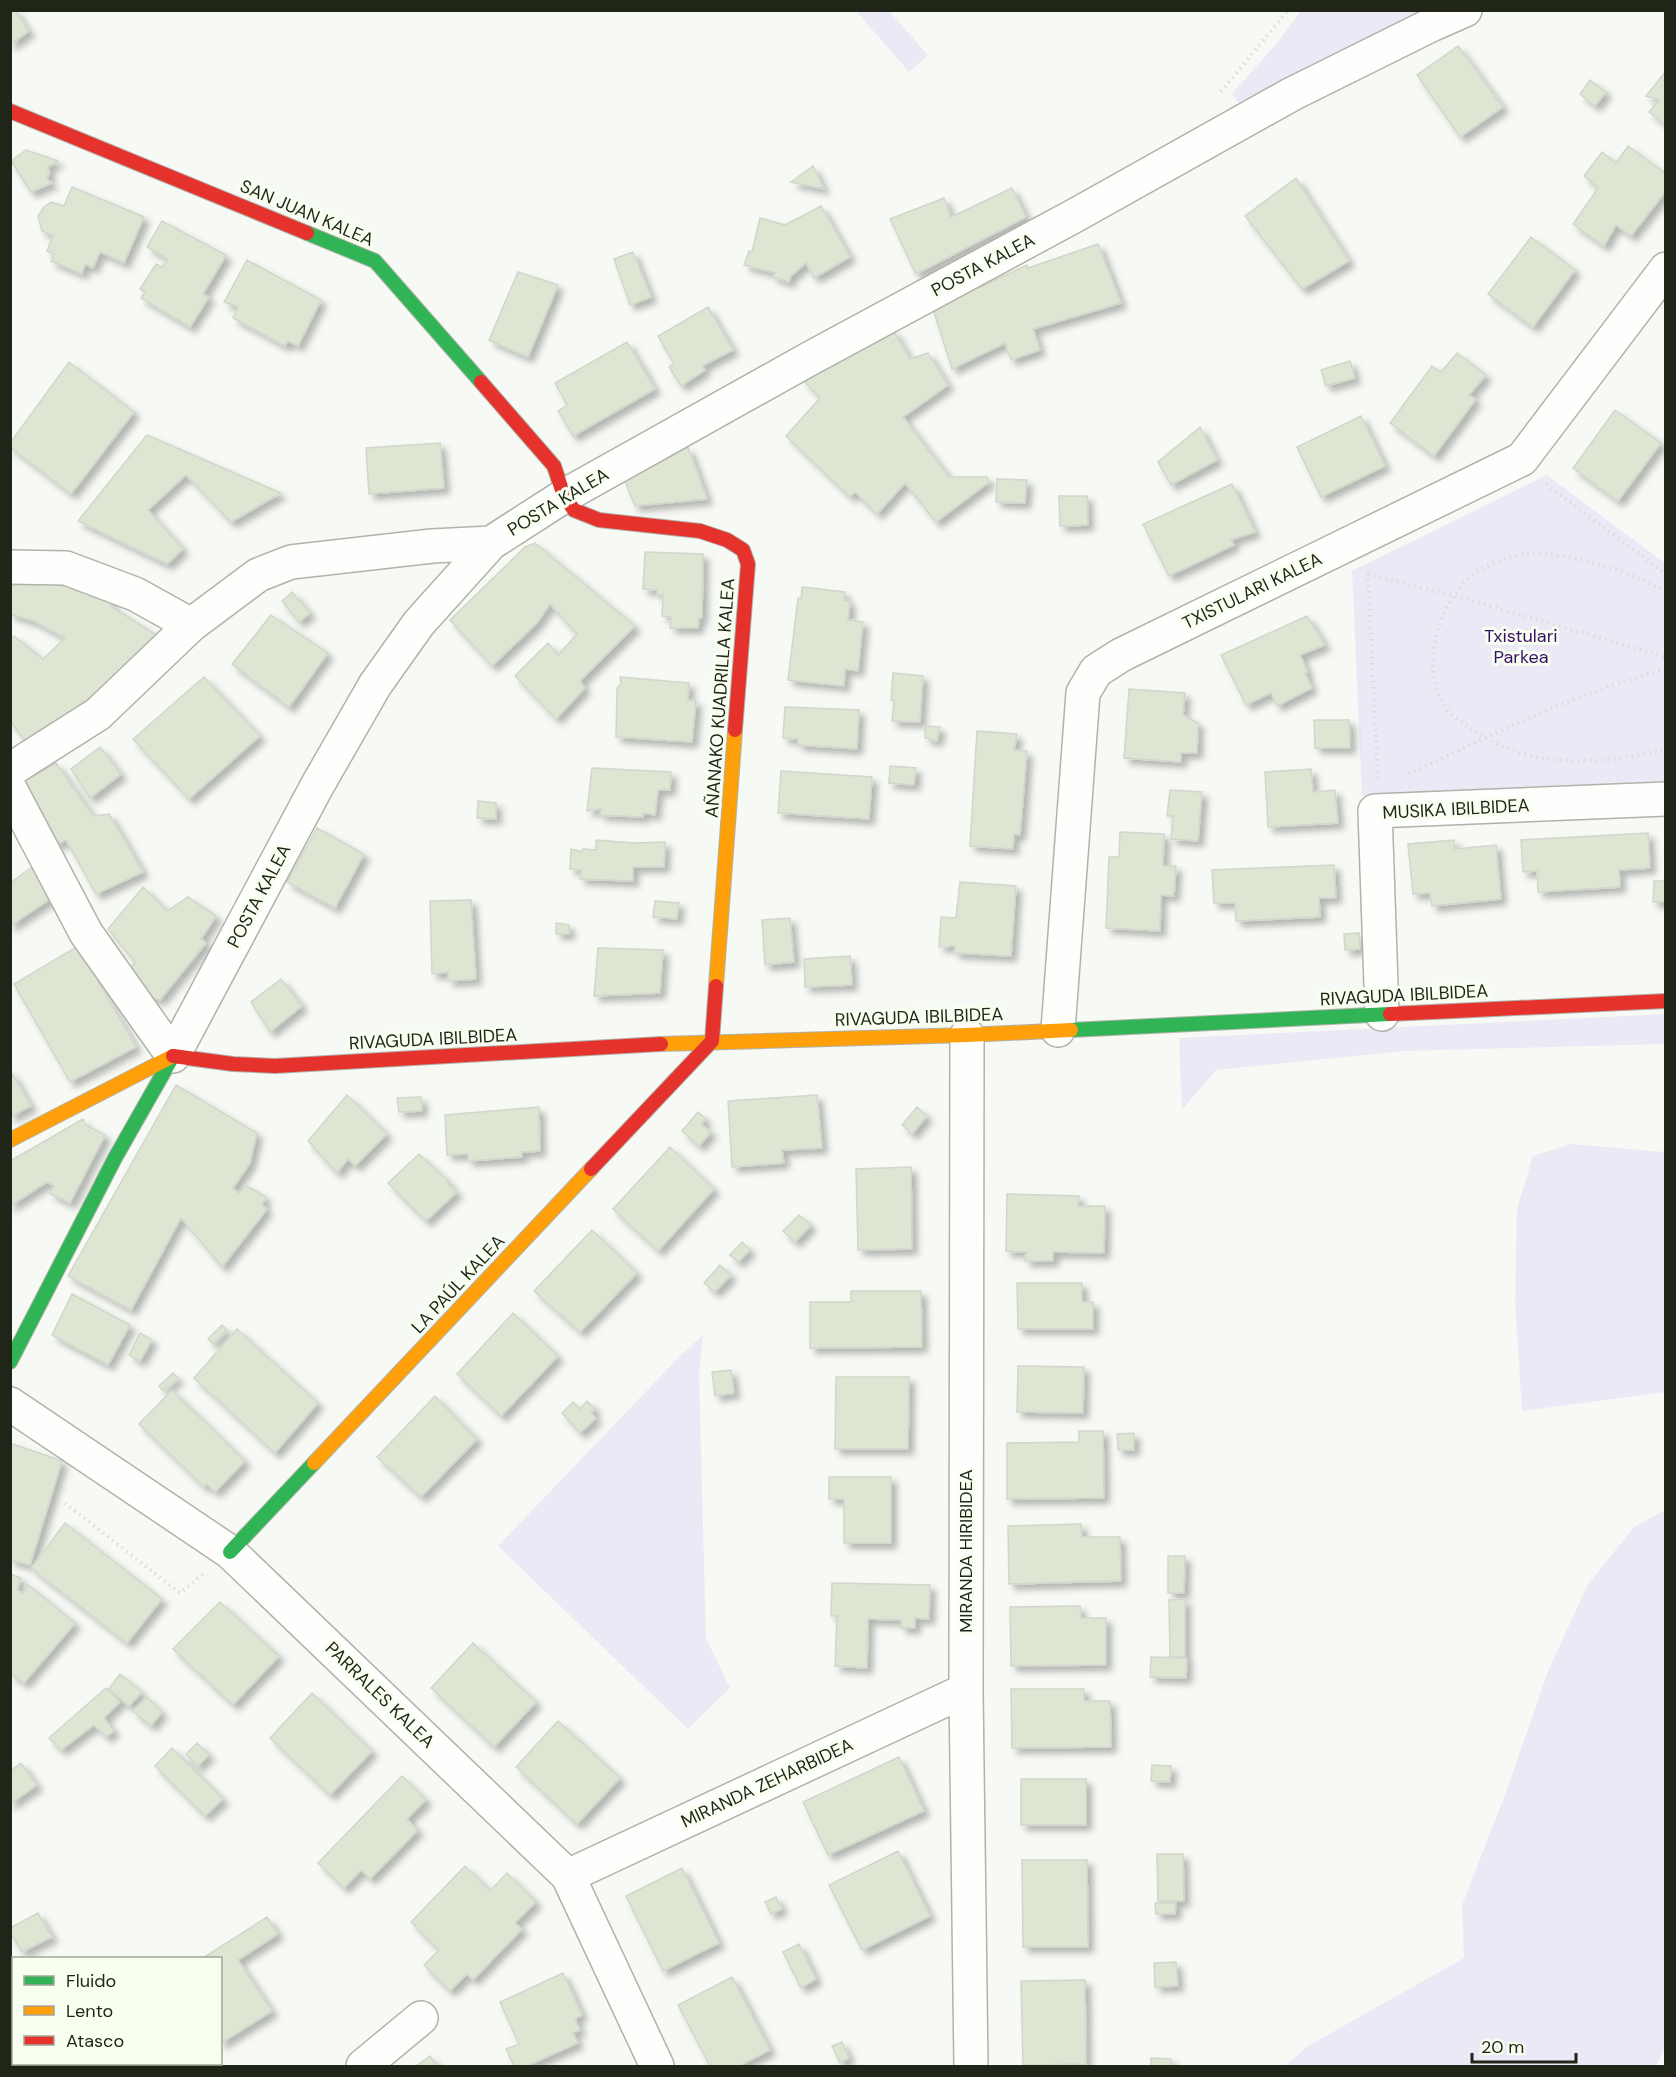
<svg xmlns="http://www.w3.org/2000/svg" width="1676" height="2077" viewBox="0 0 1676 2077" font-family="'DM Sans',sans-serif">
  <defs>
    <filter id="shadow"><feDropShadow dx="5.5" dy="5.5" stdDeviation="3" flood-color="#0004"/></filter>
  </defs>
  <rect width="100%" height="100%" fill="#f7faf4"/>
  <path fill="#ebe9f5" d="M 856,11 L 889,11 L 928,55 L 909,72 Z
    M 1301,11 L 1448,11 L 1243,108 L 1232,94 L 1278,42 Z
    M 1547,475 L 1665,563 L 1665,781 L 1362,796 L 1352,571 Z
    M 1666,1014 L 1665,1044 L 1404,1051 L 1216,1070 L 1182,1110 L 1179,1038 Z
    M 1571,1144 L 1665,1152 L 1665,1392 L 1522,1411 L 1515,1302 L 1517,1209 L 1533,1156 Z
    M 703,1335 L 699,1373 L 706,1638 L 730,1688 L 688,1729 L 498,1546 L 679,1357 Z
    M 1665,1510 L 1666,2045 L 1656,2066 L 1285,2066 L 1308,2046 L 1464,1958 L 1462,1905 L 1505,1795 L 1549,1669 L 1588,1584 L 1634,1527 Z"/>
  <path fill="#dee5d3" stroke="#d2d6cc" stroke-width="1.5" filter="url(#shadow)" d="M 10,10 L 15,10 L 29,31 L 10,45 Z
    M 1458,46 L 1503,107 L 1460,137 L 1417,75 Z
    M 1666,71 L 1666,125 L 1649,112 L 1659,100 L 1646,96 Z
    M 1590,80 L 1606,92 L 1595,106 L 1580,94 Z
    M 1628,146 L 1666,174 L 1666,191 L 1631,236 L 1616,225 L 1604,246 L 1573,224 L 1598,188 L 1584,176 L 1602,152 L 1616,163 Z
    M 26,150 L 58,161 L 47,168 L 50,172 L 47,179 L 52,183 L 31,192 L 11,161 Z
    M 813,166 L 824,189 L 791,182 Z
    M 1296,178 L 1349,261 L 1302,289 L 1245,216 Z
    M 72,187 L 144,217 L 124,263 L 100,252 L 93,268 L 85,264 L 82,274 L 51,261 L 54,254 L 47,251 L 53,236 L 42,231 L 38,216 L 44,207 L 51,202 L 64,206 Z
    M 1012,188 L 1026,217 L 916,274 L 890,219 L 944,198 L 951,217 Z
    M 821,206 L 850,257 L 814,278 L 806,263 L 791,276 L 789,282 L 773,277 L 775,273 L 744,265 L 749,251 L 752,252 L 760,218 L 785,225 Z
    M 162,221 L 226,255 L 203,294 L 209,297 L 190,327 L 141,298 L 145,292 L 140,289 L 156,264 L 162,267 L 168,259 L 147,247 Z
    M 1531,237 L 1575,270 L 1533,327 L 1488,294 Z
    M 1098,244 L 1121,303 L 1033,329 L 1040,350 L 1011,360 L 1005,343 L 952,369 L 933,309 L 1027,265 L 1028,268 Z
    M 633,252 L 651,297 L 630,305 L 614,259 Z
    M 247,260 L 321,300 L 298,346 L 288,341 L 285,346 L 233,318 L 238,307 L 224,302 Z
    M 518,272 L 558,285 L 528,357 L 489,340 Z
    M 708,307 L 733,350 L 702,366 L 705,370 L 681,386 L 669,367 L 674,364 L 658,336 Z
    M 893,330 L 910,359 L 928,353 L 948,385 L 903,417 L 949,477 L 987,477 L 989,482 L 936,522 L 905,483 L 877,514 L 855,492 L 850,497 L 786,436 L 820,398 L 803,380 Z
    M 627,342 L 655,389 L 573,436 L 558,411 L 567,405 L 555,383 Z
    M 1457,353 L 1486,375 L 1469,395 L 1476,399 L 1434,456 L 1390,423 L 1432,366 L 1441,372 Z
    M 1350,361 L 1355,378 L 1326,386 L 1321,370 Z
    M 69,362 L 134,412 L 71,494 L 10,447 L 10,443 Z
    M 1615,410 L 1661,443 L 1618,501 L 1573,468 Z
    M 1361,416 L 1385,466 L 1321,497 L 1297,447 Z
    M 1200,427 L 1217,460 L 1171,485 L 1158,462 Z
    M 147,435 L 281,493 L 231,522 L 186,475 L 148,510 L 183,549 L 167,564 L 78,521 Z
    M 440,443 L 444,488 L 369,494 L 366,448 Z
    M 688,447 L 707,499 L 635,506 L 625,481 Z
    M 997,479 L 1027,480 L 1025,503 L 996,502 Z
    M 1232,484 L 1255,532 L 1231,540 L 1234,545 L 1169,576 L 1143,524 Z
    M 1059,496 L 1087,496 L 1088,525 L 1060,526 Z
    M 535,543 L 635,626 L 580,681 L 585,688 L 556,719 L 515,676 L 548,643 L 558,655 L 577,634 L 550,604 L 537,623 L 492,666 L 450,620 L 525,547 Z
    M 645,552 L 703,554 L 702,618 L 699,618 L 698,628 L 670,628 L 671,617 L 662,616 L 663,595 L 657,595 L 657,590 L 643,589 Z
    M 22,572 L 56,577 L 113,601 L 111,606 L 156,635 L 88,708 L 29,746 L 10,721 L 10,639 L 14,636 L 43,659 L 65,638 L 34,621 L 10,614 L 10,585 L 15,586 Z
    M 802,587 L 845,592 L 844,600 L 850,601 L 848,620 L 863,622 L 858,671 L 845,669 L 844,686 L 788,680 L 798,598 L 801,599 Z
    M 292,592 L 310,613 L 299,622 L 282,601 Z
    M 271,615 L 328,653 L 289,707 L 232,664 Z
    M 1307,616 L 1325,645 L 1300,655 L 1308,672 L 1305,673 L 1312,688 L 1277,706 L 1271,693 L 1246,705 L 1221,655 Z
    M 893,673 L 923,676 L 920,722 L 892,721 L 894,700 L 891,700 Z
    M 204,677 L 260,736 L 189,799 L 133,739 Z
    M 620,677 L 689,683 L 688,700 L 696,701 L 692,742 L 616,737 L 617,688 L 621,684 Z
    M 1129,689 L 1185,693 L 1183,715 L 1198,723 L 1197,753 L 1181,753 L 1181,762 L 1124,758 Z
    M 785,707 L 859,710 L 857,749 L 798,745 L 798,739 L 783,738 Z
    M 1314,720 L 1349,720 L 1350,748 L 1315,748 Z
    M 925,726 L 940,727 L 937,741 L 925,738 Z
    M 977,731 L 1017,734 L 1014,750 L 1027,751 L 1020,835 L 1014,834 L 1013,849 L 970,846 Z
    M 100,747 L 121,774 L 90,798 L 71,769 Z
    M 56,763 L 93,816 L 109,814 L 143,872 L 96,894 L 66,840 L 56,845 L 21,783 Z
    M 890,766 L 916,768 L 914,785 L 889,783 Z
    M 592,768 L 671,772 L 670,790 L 658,790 L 655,815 L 644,813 L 643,817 L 600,815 L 601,809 L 587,811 Z
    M 1311,769 L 1313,792 L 1335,790 L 1338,823 L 1268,827 L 1265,772 Z
    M 781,771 L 872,777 L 869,819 L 778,813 Z
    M 1170,790 L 1202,792 L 1198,841 L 1171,839 L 1173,816 L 1167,816 Z
    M 478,801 L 496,803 L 496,819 L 477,818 Z
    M 317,828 L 364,854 L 335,908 L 287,882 Z
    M 1120,832 L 1164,834 L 1163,866 L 1176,866 L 1174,896 L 1161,895 L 1160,931 L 1106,928 L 1109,857 L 1119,857 Z
    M 1648,833 L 1650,868 L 1619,870 L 1620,887 L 1538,892 L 1537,871 L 1523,872 L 1521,840 Z
    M 596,840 L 634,843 L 665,842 L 664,867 L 633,867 L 633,881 L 580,879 L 581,870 L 570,869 L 571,849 L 582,852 L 583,849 L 596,850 Z
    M 1454,840 L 1455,849 L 1496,845 L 1501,899 L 1432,906 L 1430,893 L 1413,894 L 1408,844 Z
    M 1334,865 L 1336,898 L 1319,898 L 1320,917 L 1236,921 L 1235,903 L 1214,903 L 1212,870 Z
    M 32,867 L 50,899 L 10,926 L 10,883 Z
    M 1654,881 L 1666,881 L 1666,902 L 1653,902 Z
    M 960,882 L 1016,886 L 1011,956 L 954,953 L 955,946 L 939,947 L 941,917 L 956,918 Z
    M 143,887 L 167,911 L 188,897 L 216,916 L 201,939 L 206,943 L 160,1000 L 144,995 L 129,971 L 135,962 L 108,929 Z
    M 471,900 L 476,979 L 448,981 L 448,972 L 432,974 L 430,901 Z
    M 655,901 L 679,903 L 677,919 L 653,917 Z
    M 790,918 L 794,962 L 765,965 L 762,920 Z
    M 556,923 L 569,925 L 569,934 L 556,934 Z
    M 1359,933 L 1360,949 L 1345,950 L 1344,934 Z
    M 78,946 L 136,1047 L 70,1082 L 14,984 Z
    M 598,948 L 663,950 L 660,993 L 594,996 Z
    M 850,956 L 852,985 L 805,987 L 804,959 Z
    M 281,979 L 302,1006 L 270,1032 L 251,1002 Z
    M 10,1070 L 31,1106 L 10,1117 Z
    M 176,1085 L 257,1133 L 250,1163 L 233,1188 L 239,1193 L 245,1185 L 266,1197 L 262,1205 L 267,1209 L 222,1267 L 181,1218 L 131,1310 L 68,1276 Z
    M 347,1095 L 387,1134 L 355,1166 L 348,1159 L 337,1173 L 308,1141 Z
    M 817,1095 L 822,1148 L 782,1150 L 784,1163 L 732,1167 L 728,1101 Z
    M 421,1097 L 422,1111 L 399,1112 L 397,1098 Z
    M 539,1107 L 540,1151 L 522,1152 L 522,1157 L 468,1161 L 468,1154 L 447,1155 L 445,1115 Z
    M 917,1107 L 927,1116 L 912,1134 L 902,1125 Z
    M 698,1112 L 706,1119 L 701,1124 L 711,1132 L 699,1146 L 682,1131 Z
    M 83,1119 L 86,1125 L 105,1135 L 70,1203 L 49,1193 L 54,1186 L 47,1182 L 10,1206 L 10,1161 Z
    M 670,1147 L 714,1189 L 658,1251 L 613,1209 Z
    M 419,1154 L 450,1183 L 448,1184 L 457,1192 L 426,1221 L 388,1183 Z
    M 911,1167 L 912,1249 L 858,1250 L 856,1169 Z
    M 1007,1194 L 1079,1196 L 1078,1206 L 1105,1206 L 1104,1253 L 1053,1252 L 1053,1261 L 1025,1261 L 1026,1252 L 1006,1251 Z
    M 799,1215 L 811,1225 L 795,1242 L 783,1231 Z
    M 592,1230 L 637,1273 L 580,1332 L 534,1291 Z
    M 742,1242 L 750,1250 L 738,1262 L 730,1255 Z
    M 720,1265 L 731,1275 L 715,1292 L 704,1283 Z
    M 1017,1283 L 1082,1283 L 1082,1302 L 1093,1302 L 1093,1329 L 1018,1329 Z
    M 851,1291 L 921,1291 L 922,1347 L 810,1348 L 810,1302 L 851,1302 Z
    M 72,1294 L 130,1325 L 108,1365 L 52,1335 Z
    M 513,1313 L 558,1356 L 501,1416 L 457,1374 Z
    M 222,1325 L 227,1330 L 213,1344 L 208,1339 Z
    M 237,1329 L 318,1403 L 275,1453 L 194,1378 Z
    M 140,1333 L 152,1340 L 140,1361 L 129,1355 Z
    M 1018,1366 L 1084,1367 L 1083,1413 L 1017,1412 Z
    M 731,1370 L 734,1393 L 715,1396 L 712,1372 Z
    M 173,1373 L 178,1378 L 163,1391 L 159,1386 Z
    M 836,1377 L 909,1377 L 908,1449 L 835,1449 Z
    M 172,1390 L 245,1461 L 215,1492 L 207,1484 L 204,1487 L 139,1424 Z
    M 435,1396 L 477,1439 L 421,1497 L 377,1457 Z
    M 587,1401 L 595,1409 L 591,1413 L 596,1418 L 580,1433 L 562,1413 L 573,1402 L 580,1409 Z
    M 1079,1431 L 1103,1431 L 1104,1498 L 1007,1499 L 1007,1443 L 1079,1442 Z
    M 1134,1433 L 1134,1450 L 1118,1450 L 1117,1434 Z
    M 10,1443 L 62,1461 L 30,1565 L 10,1560 Z
    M 829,1477 L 891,1477 L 891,1543 L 844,1543 L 844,1499 L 829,1499 Z
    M 65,1523 L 162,1599 L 127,1643 L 31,1568 Z
    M 1081,1524 L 1082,1537 L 1120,1537 L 1121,1581 L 1009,1584 L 1008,1526 Z
    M 1168,1556 L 1185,1556 L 1184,1593 L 1168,1593 Z
    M 10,1574 L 21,1578 L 17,1590 L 24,1593 L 27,1584 L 75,1623 L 24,1683 L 10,1673 Z
    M 832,1583 L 930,1585 L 929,1619 L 915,1618 L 915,1628 L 901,1628 L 901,1620 L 868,1619 L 867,1668 L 835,1666 L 837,1616 L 831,1616 Z
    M 1185,1599 L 1185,1657 L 1170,1657 L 1169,1600 Z
    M 220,1602 L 279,1656 L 233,1705 L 173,1649 Z
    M 1080,1606 L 1081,1618 L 1106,1618 L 1106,1665 L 1011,1666 L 1010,1607 Z
    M 473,1643 L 536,1702 L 494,1747 L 431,1688 Z
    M 1151,1657 L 1187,1658 L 1186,1678 L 1150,1677 Z
    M 120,1674 L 142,1692 L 129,1706 L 109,1689 Z
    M 106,1688 L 120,1702 L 104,1718 L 114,1731 L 106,1737 L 94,1725 L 61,1750 L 49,1738 Z
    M 1011,1689 L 1084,1689 L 1084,1701 L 1110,1701 L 1111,1747 L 1012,1748 Z
    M 312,1693 L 372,1751 L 330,1795 L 270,1738 Z
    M 147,1697 L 162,1712 L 151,1726 L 133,1711 Z
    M 558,1721 L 620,1778 L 577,1824 L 516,1767 Z
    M 197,1743 L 209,1755 L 198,1766 L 186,1754 Z
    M 172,1748 L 223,1799 L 205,1816 L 155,1766 Z
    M 899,1757 L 924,1811 L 828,1855 L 803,1802 Z
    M 21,1763 L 37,1785 L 10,1804 L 10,1771 Z
    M 1152,1765 L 1171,1766 L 1170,1782 L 1151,1781 Z
    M 402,1776 L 426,1800 L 407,1819 L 418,1830 L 370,1879 L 361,1870 L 344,1888 L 318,1863 Z
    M 1021,1779 L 1086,1779 L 1086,1825 L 1021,1825 Z
    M 898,1851 L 930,1916 L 862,1950 L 829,1885 Z
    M 1157,1854 L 1183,1854 L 1184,1901 L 1158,1901 Z
    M 1022,1860 L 1087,1860 L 1088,1947 L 1023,1947 Z
    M 465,1866 L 490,1891 L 507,1873 L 536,1902 L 515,1923 L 522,1929 L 473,1980 L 467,1974 L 450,1991 L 424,1965 L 439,1950 L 411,1922 Z
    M 682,1868 L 719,1943 L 663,1971 L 626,1896 Z
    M 776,1897 L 782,1909 L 771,1914 L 765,1902 Z
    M 1155,1903 L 1176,1903 L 1175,1914 L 1156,1914 Z
    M 38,1913 L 52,1937 L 22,1952 L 10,1932 L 10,1928 Z
    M 267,1917 L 278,1934 L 238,1960 L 272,2011 L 220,2044 L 220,1958 L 203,1958 Z
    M 799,1944 L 816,1979 L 801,1988 L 783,1952 Z
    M 1176,1962 L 1178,1986 L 1155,1987 L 1154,1963 Z
    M 563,1973 L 582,2015 L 575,2019 L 580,2030 L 573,2033 L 578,2043 L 527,2066 L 514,2066 L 506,2049 L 519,2044 L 500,2002 Z
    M 732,1977 L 770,2050 L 739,2066 L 710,2066 L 678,2005 Z
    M 1085,1980 L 1086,2064 L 1023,2065 L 1021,1981 Z
    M 842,2042 L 849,2058 L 840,2063 L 832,2046 Z
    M 430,2056 L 437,2066 L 416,2066 Z
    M 1151,2058 L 1171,2059 L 1171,2066 L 1151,2066 Z
    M 48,2064 L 169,2064 L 164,2066 L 50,2066 Z"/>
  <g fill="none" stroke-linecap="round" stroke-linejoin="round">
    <defs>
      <path id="street" d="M 10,567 L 66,568 L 135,594 L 191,625
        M 10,770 L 98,714 L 191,625 L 258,575 L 291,562 L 432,546 L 491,543
        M 10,789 L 86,933 L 173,1056 L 317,786 L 375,685 L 419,623 L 491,543 L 564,496 L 809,359 L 1074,216 L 1292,94 L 1431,25 L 1465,10
        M 1382,1014 L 1375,811 L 1666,799
        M 1058,1030 L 1083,693 L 1096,671 L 1121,655 L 1522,459 L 1666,269
        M 967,1035 L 966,1690 L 971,2066
        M 10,1404 L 230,1552 L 568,1876 L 657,2066
        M 568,1876 L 966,1690
        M 363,2066 L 421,2018"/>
      <path id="fast" d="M 307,233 L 375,261 L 481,382
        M 1071,1030 L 1390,1014
        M 10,1362 L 115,1158 L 173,1056
        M 230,1552 L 314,1463"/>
      <path id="slow" d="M 716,986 L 735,730
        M 661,1044 L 967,1035 L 1071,1030
        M 10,1140 L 173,1056
        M 314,1463 L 591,1169"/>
      <path id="jam" d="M 10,111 L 307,233
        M 481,382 L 554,466 L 564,496 L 574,510 L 599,520 L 700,531 L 727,540 L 743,550 L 748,564 L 735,730
        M 1390,1014 L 1666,1001
        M 173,1056 L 233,1064 L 275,1066 L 661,1044
        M 591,1169 L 712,1041 L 716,986"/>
    </defs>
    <use href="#street" stroke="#afb3aa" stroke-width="36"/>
    <use href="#fast" stroke="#afb3aa" stroke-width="16"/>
    <use href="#slow" stroke="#afb3aa" stroke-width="16"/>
    <use href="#jam" stroke="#afb3aa" stroke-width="16"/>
    <path stroke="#dcddda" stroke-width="4" stroke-dasharray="1.5 4.5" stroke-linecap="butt" d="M 1221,92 L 1288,10
      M 1546,484 L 1666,574
      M 1368,573 L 1378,778
      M 1368,574 L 1455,596 L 1666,657
      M 1666,592 C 1631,573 1594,560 1554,555 C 1547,554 1539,552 1532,553 C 1510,556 1486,563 1469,578 C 1435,609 1417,677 1451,714 C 1455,718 1461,721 1466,725 C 1523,770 1598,766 1666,749
      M 1409,774 C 1492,734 1576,693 1666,669
      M 65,1503 L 180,1593 L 203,1574"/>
    <use href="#street" stroke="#fefefd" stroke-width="33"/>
    <use href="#fast" stroke="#30b455" stroke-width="14"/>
    <use href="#slow" stroke="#ff9f0a" stroke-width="14"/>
    <use href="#jam" stroke="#e5322d" stroke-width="14"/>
  </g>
  <g text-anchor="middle" stroke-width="6" stroke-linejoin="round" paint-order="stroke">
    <g font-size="18" fill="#1f2517" stroke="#f8fef0">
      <text transform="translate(307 213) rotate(23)" y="6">SAN JUAN KALEA</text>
      <text transform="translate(983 265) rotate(-28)" y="6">POSTA KALEA</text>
      <text transform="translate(558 502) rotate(-31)" y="6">POSTA KALEA</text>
      <text transform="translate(1252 591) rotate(-26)" y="6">TXISTULARI KALEA</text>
      <text transform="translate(720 698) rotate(-86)" y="6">AÑANAKO KUADRILLA KALEA</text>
      <text transform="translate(1456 809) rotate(-3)" y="6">MUSIKA IBILBIDEA</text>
      <text transform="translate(259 896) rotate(-62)" y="6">POSTA KALEA</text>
      <text transform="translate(1404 995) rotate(-3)" y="6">RIVAGUDA IBILBIDEA</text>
      <text transform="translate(919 1017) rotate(-2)" y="6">RIVAGUDA IBILBIDEA</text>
      <text transform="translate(433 1039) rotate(-3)" y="6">RIVAGUDA IBILBIDEA</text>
      <text transform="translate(458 1284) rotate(-47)" y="6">LA PAÚL KALEA</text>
      <text transform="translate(966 1551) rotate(-90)" y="6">MIRANDA HIRIBIDEA</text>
      <text transform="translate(380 1695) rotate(44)" y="6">PARRALES KALEA</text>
      <text transform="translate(767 1783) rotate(-25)" y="6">MIRANDA ZEHARBIDEA</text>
    </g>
    <g font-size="18" fill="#380f66" stroke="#f8fef0">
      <text x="1521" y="642">Txistulari<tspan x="1521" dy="21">Parkea</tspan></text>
    </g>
  </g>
  <rect width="1676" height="2077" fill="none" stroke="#1f2517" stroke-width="24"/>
  <rect x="12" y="1957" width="210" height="108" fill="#f8fef0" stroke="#a1a799" stroke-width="1.5"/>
  <rect x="24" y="1976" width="30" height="9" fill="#30b455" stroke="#a1a799" stroke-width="1.5"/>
  <text x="66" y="1987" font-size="18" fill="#1f2517">Fluido</text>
  <rect x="24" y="2006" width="30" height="9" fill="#ff9f0a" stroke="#a1a799" stroke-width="1.5"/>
  <text x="66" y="2017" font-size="18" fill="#1f2517">Lento</text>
  <rect x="24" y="2036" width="30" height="9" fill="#e5322d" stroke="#a1a799" stroke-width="1.5"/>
  <text x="66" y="2047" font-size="18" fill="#1f2517">Atasco</text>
  <path d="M1472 2053v9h104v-9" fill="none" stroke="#1f2517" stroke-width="3"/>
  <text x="1481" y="2053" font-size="18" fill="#1f2517" stroke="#f8fef0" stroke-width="4.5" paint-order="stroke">20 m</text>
</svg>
